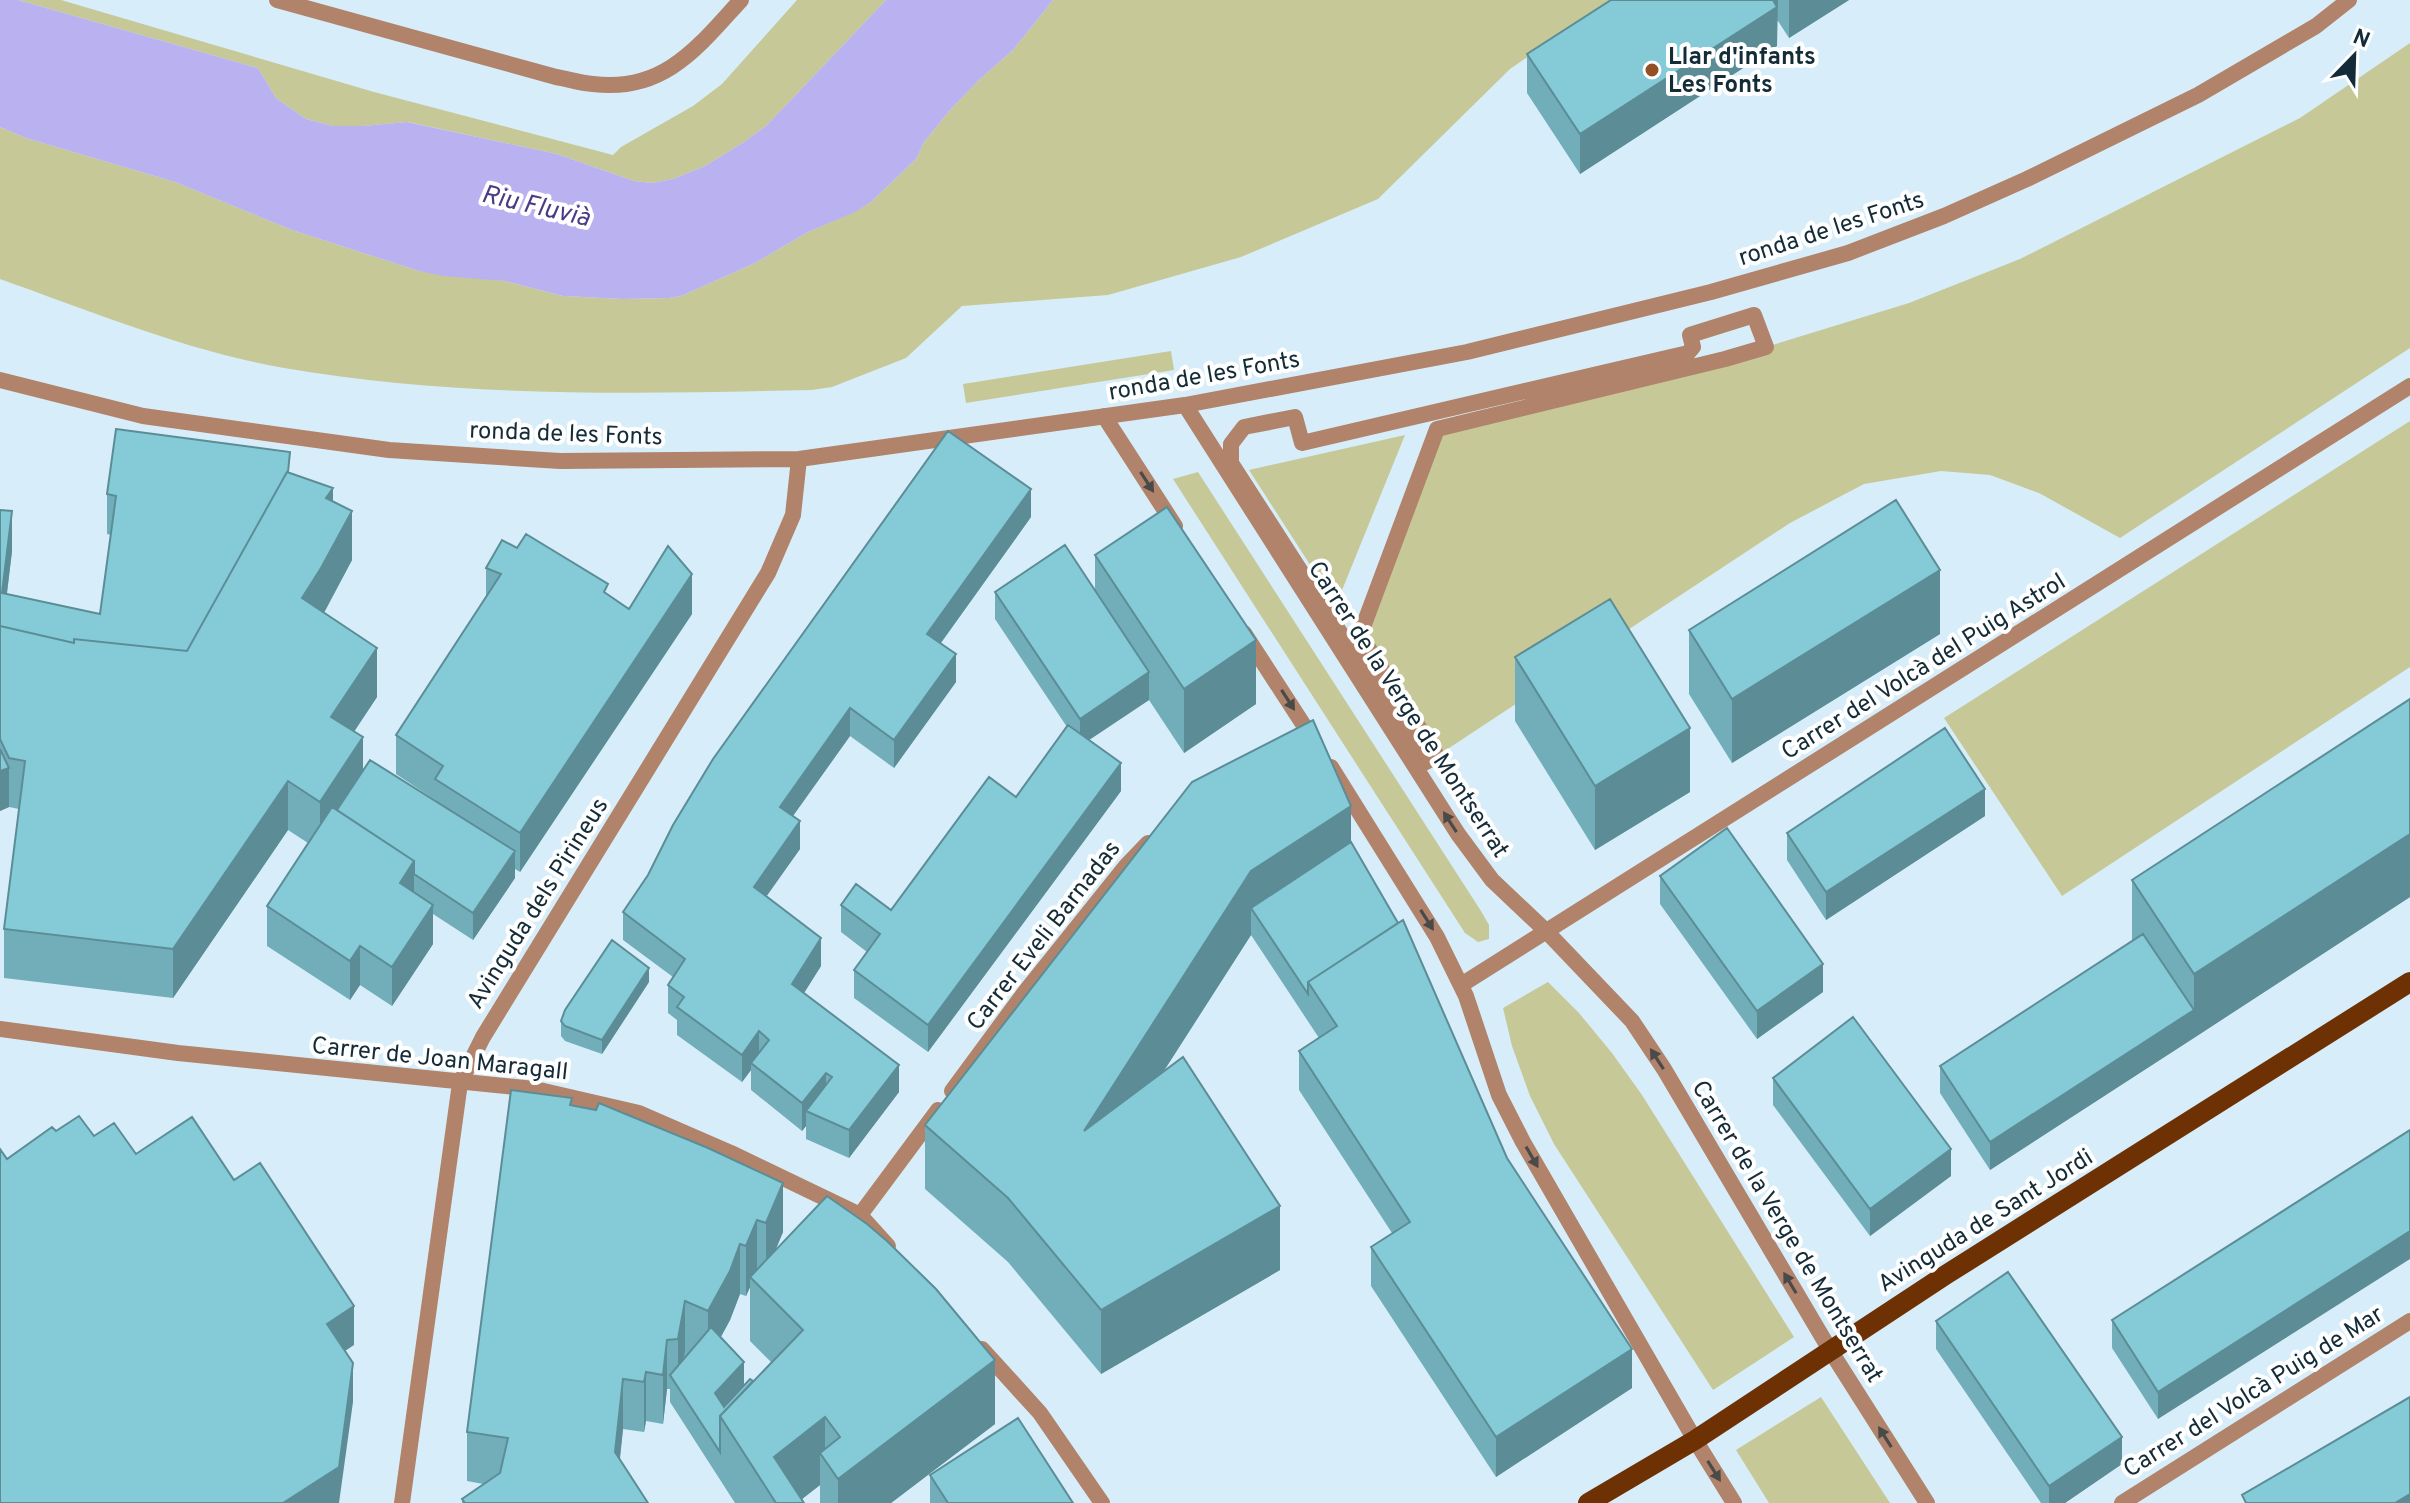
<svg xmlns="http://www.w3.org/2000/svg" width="2410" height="1503" viewBox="0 0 2410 1503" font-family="Overpass,sans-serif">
  <rect width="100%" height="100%" fill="#d7eefa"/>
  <path fill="#c6c897" d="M 18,0 L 61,0 L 374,92 L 613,155 L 621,147 L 693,106 L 722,84 L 797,0 L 886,0 L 767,125 L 744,142 L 705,166 L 673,179 L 652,183 L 634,181 L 557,154 L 408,122 L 362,126 L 333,126 L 306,119 L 276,98 L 258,68 Z
    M 1053,0 L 1611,0 L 1510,69 L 1378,199 L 1241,257 L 1108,295 L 962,306 L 906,358 L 832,387 L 812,390 C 635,394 459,398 284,368 C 187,351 93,312 0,279 L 0,127 L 26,138 L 175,182 L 292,230 L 419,271 L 505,281 L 563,296 L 622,299 L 669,298 L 681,296 L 755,263 L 808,232 L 854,212 L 871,202 L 916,159 L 924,142 L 950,110 L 980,79 L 1013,50 Z
    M 2410,43 L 2410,348 L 2120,538 L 2039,493 L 1990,475 L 1941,471 L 1864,484 L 1790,523 L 1437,756 L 1360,635 L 1437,429 L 1766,347 L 1909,303 L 2020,259 L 2300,118 Z
    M 1171,351 L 1174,370 L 966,403 L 963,384 Z
    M 2410,421 L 2410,667 L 2062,896 L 1944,718 Z
    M 1405,435 L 1336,605 L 1249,470 Z
    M 1198,472 L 1481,911 L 1489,925 L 1489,939 L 1478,942 L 1465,933 L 1173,479 Z
    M 1548,982 L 1579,1013 L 1612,1053 L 1642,1095 L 1794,1337 L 1713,1390 L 1554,1144 L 1530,1096 L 1512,1046 L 1503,1008 Z
    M 1821,1397 L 1890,1503 L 1769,1503 L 1736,1450 Z"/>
  <path fill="#bab2f0" d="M 0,0 L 18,0 L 258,68 L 276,98 L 306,119 L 333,126 L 362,126 L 407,122 L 557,154 L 634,181 L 652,183 L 673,179 L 705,166 L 744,142 L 767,125 L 886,0 L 1053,0 L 1013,50 L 980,79 L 950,110 L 924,142 L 916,159 L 871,202 L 855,212 L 808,232 L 755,263 L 681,296 L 669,298 L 622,299 L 563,296 L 505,281 L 443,276 L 419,271 L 292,230 L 175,182 L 26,138 L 0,127 Z"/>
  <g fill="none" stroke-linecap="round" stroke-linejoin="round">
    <path stroke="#b0836a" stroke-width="16" d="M 1754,315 L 1766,347 L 1725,359 L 1437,429 L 1360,635 L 1437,756 L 1424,763 L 1231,463 L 1231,444 L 1244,427 L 1295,417 L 1302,443 L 1688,353 L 1693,347 L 1690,335 Z"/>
    <path stroke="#b0836a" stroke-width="16" d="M 277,0 L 556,77 C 568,79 580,83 593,84 C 664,93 698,47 741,0
      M 0,380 L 143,416 L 389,450 L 560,461 L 799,459 L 1185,405 L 1467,352 L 1711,292 L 1848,253 L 1944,216 L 2027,179 L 2198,95 L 2316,26 L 2349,0
      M 1185,405 L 1458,834 L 1492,880 L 1547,932 L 1632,1021 L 1664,1069 L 1830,1350 L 1927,1503
      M 1104,416 L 1175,526
      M 1244,633 L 1314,741
      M 1331,767 L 1437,937 L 1466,996 L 1499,1095 L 1523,1142 L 1695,1440 L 1734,1503
      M 1461,985 L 2410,386
      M 0,1029 L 178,1053 L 535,1089 L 639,1113 L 731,1153 L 860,1215 L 888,1246
      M 952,1091 L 1025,992 L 1126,866 L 1148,843
      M 860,1215 L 938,1110
      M 982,1349 L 1040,1413 L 1102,1503
      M 402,1503 L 460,1083 L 483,1037 L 768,573 L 793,515 L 799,459
      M 2122,1503 L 2410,1321"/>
    <path stroke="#6e3104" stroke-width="20" d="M 1588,1503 L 1695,1440 L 1947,1274 L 2410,982"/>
  </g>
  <path fill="#72aeb9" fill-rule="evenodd" d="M 1611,0 L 1849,0 L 1789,38 L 1778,21 L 1777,21 L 1777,46 L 1580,174 L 1527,93 L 1527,54 Z
    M 290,473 L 333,502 L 352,560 L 324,613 L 377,697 L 354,732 L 363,772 L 435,800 L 396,774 L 396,735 L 486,597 L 486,568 L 608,594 L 629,609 L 692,614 L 520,872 L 515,869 L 515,878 L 473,940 L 433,914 L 433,944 L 392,1006 L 360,985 L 350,1000 L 267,946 L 267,906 L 308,843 L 288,830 L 173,998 L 4,978 L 4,929 L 19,809 L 9,807 L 0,811 L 0,510 L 12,551 L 7,594 L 100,614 L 111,535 L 107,534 L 107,494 Z
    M 1031,517 L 941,643 L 956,682 L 894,768 L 850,736 L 793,816 L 800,849 L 766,896 L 821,966 L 804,993 L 899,1092 L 849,1158 L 806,1139 L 806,1126 L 802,1131 L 751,1090 L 751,1070 L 742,1082 L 677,1035 L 677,1020 L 668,1013 L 668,985 L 673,977 L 623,940 L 623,912 Z
    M 1095,555 L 1256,704 L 1184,753 L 1149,700 L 1089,740 L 1121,791 L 928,1052 L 854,998 L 854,970 L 867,952 L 841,932 L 841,905 L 891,910 L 1016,797 L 1067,727 L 995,619 L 995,592 L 1095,590 Z
    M 1689,630 L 1940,634 L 1732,763 L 1689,694 Z
    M 1515,657 L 1690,792 L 1595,850 L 1515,721 Z
    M 2410,699 L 2410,897 L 1990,1170 L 1940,1093 L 1940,1066 L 2132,942 L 2132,880 Z
    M 1985,816 L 1826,920 L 1787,860 L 1787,833 Z
    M 1351,842 L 1507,1158 L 1632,1388 L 1496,1477 L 1371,1286 L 1371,1247 L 1392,1233 L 1299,1090 L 1299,1051 L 1319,1038 L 1251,935 L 1164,1071 L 1280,1270 L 1101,1374 L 1008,1262 L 925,1189 L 925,1125 Z
    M 1660,876 L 1823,992 L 1757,1039 L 1660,904 Z
    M 649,982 L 602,1054 L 565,1041 L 561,1036 L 561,1021 Z
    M 1773,1078 L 1951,1176 L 1870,1236 L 1773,1105 Z
    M 572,1106 L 783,1232 L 775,1251 L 995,1424 L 891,1503 L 820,1503 L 820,1485 L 802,1499 L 804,1503 L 735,1503 L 670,1402 L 670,1389 L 667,1389 L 663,1424 L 646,1421 L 644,1432 L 623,1429 L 620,1459 L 648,1503 L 462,1503 L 462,1499 L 483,1484 L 467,1481 L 467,1432 ZM 750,1287 L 750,1341 L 771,1362 L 753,1381 L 744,1385 L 721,1337 L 730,1320 L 740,1294 L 746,1296 Z
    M 2410,1130 L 2158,1419 L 2112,1348 L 2112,1320 Z
    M 1936,1321 L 2122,1464 L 2065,1503 L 2041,1503 L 1936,1349 Z
    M 930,1475 L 1073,1503 L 930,1503 Z"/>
  <path fill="#5c8d96" d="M 1766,0 L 1778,0 L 1777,46 L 1580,174 L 1580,134 Z
    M 1789,0 L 1849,0 L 1789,38 Z
    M 333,488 L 333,537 L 326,498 Z
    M 1031,489 L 1031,517 L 927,662 L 927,634 Z
    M 12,511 L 12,551 L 2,632 L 2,593 Z
    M 352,511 L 352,560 L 321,618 L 302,598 Z
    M 1940,570 L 1940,634 L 1732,763 L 1732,699 Z
    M 692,574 L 692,614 L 520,872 L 520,833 Z
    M 1256,640 L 1256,704 L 1184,753 L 1184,689 Z
    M 377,648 L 377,697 L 331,766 L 331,717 Z
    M 956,654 L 956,682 L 894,768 L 894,740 Z
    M 1149,672 L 1149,700 L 1080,746 L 1080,719 Z
    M 850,708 L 850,736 L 780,834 L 780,807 Z
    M 1690,728 L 1690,792 L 1595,850 L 1595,786 Z
    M 363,737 L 363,786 L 320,851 L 320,802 Z
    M 1121,763 L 1121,791 L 928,1052 L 928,1025 Z
    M 9,768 L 9,807 L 0,811 L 0,771 Z
    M 288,781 L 288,830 L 173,998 L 173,949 Z
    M 1985,789 L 1985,816 L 1826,920 L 1826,892 Z
    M 1351,806 L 1351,870 L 1251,908 L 1251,935 L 1084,1195 L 1084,1131 L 1251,871 Z
    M 800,821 L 800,849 L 754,914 L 754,887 Z
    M 2410,834 L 2410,897 L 2194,1038 L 2194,974 Z
    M 515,851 L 515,878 L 473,940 L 473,913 Z
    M 414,861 L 414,900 L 400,883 Z
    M 433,905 L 433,944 L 392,1006 L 392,967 Z
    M 821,938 L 821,966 L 792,1012 L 792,984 Z
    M 360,946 L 360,985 L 350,1000 L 350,961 Z
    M 1823,964 L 1823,992 L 1757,1039 L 1757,1011 Z
    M 649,968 L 649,982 L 602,1054 L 602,1040 Z
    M 2194,1010 L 2194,1038 L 1990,1170 L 1990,1142 Z
    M 759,1031 L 759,1059 L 751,1063 L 751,1070 L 742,1082 L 742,1055 Z
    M 899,1065 L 899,1092 L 849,1158 L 849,1130 Z
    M 826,1073 L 826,1101 L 806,1111 L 806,1126 L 802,1131 L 802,1103 Z
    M 1951,1149 L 1951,1176 L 1870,1236 L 1870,1209 Z
    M 783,1183 L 783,1232 L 766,1273 L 766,1223 Z
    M 1280,1206 L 1280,1270 L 1101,1374 L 1101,1310 Z
    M 757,1220 L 757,1269 L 750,1277 L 750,1287 L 746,1296 L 746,1246 Z
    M 2410,1231 L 2410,1259 L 2158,1419 L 2158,1392 Z
    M 740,1244 L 740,1294 L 730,1320 L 708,1360 L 708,1311 Z
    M 685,1301 L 685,1351 L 678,1389 L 678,1339 Z
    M 354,1306 L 354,1345 L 327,1363 L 327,1324 Z
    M 667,1340 L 667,1389 L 663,1424 L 663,1375 Z
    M 1632,1349 L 1632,1388 L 1496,1477 L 1496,1437 Z
    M 995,1360 L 995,1424 L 891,1503 L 838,1503 L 838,1479 Z
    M 744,1362 L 744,1390 L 715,1421 L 715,1393 Z
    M 353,1363 L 353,1402 L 339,1503 L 283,1503 Z
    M 646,1372 L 646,1421 L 644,1432 L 644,1382 Z
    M 623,1379 L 623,1429 L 615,1501 L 615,1452 Z
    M 825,1417 L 825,1461 L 820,1453 L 820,1485 L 797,1503 L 774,1457 Z
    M 2122,1437 L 2122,1464 L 2065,1503 L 2049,1503 L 2049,1486 Z
    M 2410,1494 L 2410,1503 L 2395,1503 Z"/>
  <path fill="#84cad7" stroke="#5c8d96" stroke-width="2" d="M 1611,0 L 1773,0 L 1777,7 L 1580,134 L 1527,54 Z
    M 116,429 L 290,452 L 288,472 L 287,472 L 187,651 L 74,639 L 74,643 L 0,626 L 0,510 L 12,511 L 2,593 L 100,614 L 116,496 L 107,494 Z
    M 948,431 L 1031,489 L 927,634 L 956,654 L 894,740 L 850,708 L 780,807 L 800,821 L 754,887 L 821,938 L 792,984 L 899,1065 L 849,1130 L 806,1111 L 832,1077 L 826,1073 L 802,1103 L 751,1063 L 769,1040 L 759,1031 L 742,1055 L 677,1007 L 684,997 L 668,985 L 685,959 L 623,912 L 648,875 L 673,825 L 713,759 Z
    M 287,472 L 333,488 L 326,498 L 352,511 L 321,568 L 302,598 L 377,648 L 331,717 L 363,737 L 320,802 L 288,781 L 173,949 L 4,929 L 25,761 L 9,758 L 0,739 L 0,626 L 74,643 L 74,639 L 187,651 Z
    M 1896,500 L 1940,570 L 1732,699 L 1689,630 Z
    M 1167,507 L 1256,640 L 1184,689 L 1095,555 Z
    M 526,534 L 608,584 L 604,592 L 629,609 L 668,546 L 692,574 L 520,833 L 435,779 L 443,766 L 396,735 L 501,574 L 486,568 L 502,540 L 517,548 Z
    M 1065,545 L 1149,672 L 1080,719 L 995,592 Z
    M 1610,599 L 1690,728 L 1595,786 L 1515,657 Z
    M 2410,699 L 2410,834 L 2194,974 L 2132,880 Z
    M 1313,720 L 1351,806 L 1251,871 L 1084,1131 L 1183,1057 L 1280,1206 L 1101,1310 L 1008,1198 L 925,1125 L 1192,782 Z
    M 1068,725 L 1121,763 L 928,1025 L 854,970 L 880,934 L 841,905 L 856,884 L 891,910 L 989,777 L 1016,797 Z
    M 1945,728 L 1985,789 L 1826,892 L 1787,833 Z
    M 0,749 L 9,768 L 0,771 Z
    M 370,760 L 515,851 L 473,913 L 414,874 L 414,861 L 337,810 Z
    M 332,807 L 414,861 L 400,883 L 433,905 L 392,967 L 360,946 L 350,961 L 267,906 Z
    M 1727,828 L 1823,964 L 1757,1011 L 1660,876 Z
    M 1351,842 L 1398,923 L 1308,982 L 1308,994 L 1251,908 Z
    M 1403,920 L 1507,1158 L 1632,1349 L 1496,1437 L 1371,1247 L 1410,1222 L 1299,1051 L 1337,1026 L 1308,982 Z
    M 2143,934 L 2194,1010 L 1990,1142 L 1940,1066 Z
    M 612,940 L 649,968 L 602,1040 L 565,1026 L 561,1021 L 565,1010 Z
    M 1853,1017 L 1951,1149 L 1870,1209 L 1773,1078 Z
    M 511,1090 L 572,1098 L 570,1105 L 596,1110 L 599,1103 L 708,1148 L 783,1183 L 766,1223 L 757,1220 L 746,1246 L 740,1244 L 730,1271 L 708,1311 L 685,1301 L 678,1339 L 667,1340 L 663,1375 L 646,1372 L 644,1382 L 623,1379 L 615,1452 L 648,1503 L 465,1503 L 462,1499 L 500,1473 L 508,1438 L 467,1432 Z
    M 79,1116 L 94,1136 L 114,1123 L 136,1154 L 192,1117 L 234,1180 L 260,1163 L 354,1306 L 327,1324 L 353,1363 L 339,1467 L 283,1503 L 0,1503 L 0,1149 L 7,1159 L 52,1127 L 56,1131 Z
    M 2410,1130 L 2410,1231 L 2158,1392 L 2112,1320 Z
    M 827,1196 L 867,1224 L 887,1241 L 936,1289 L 995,1360 L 838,1479 L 820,1453 L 840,1437 L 825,1417 L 774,1457 L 804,1503 L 776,1503 L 720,1416 L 803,1330 L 750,1277 Z
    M 2008,1272 L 2122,1437 L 2049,1486 L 1936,1321 Z
    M 711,1327 L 744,1362 L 715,1393 L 724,1407 L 750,1379 L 753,1381 L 720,1416 L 720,1452 L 670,1375 Z
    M 2410,1397 L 2410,1494 L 2395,1503 L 2246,1503 L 2242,1495 Z
    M 1018,1418 L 1073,1503 L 948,1503 L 930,1475 Z"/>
  <defs><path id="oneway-solid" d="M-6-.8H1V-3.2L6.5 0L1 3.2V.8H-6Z" transform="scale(2)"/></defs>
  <g fill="#4b4a4a">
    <use href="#oneway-solid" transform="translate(1147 482) rotate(57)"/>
    <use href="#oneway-solid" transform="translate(1288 700) rotate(57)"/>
    <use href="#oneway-solid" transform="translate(1450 822) rotate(-123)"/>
    <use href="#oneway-solid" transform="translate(1427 920) rotate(58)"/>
    <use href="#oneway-solid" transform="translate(1657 1059) rotate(-123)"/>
    <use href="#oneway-solid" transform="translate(1532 1157) rotate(60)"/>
    <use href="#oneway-solid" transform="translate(1790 1283) rotate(-121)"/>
    <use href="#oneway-solid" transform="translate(1885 1437) rotate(-122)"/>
    <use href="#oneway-solid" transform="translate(1714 1471) rotate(58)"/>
  </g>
  <circle fill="#944f24" stroke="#fff" stroke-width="3" cx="1652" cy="70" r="8"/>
  <g text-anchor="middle" stroke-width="8" stroke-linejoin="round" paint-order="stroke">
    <g font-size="24" font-weight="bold" fill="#142c38" stroke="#fff" text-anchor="start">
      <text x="1668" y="64">Llar d'infants<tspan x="1668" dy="28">Les Fonts</tspan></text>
    </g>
    <g font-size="24" fill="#142c38" stroke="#fff">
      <text transform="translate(1831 228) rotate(-18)" y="8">ronda de les Fonts</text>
      <text transform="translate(1204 375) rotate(-10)" y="8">ronda de les Fonts</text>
      <text transform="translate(566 433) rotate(2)" y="8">ronda de les Fonts</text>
      <text transform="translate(1923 666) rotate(-32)" y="8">Carrer del Volcà del Puig Astrol</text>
      <text transform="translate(1409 709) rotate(57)" y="8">Carrer de la Verge de Montserrat</text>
      <text transform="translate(537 903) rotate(-58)" y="8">Avinguda dels Pirineus</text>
      <text transform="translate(1043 935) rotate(-52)" y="8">Carrer Eveli Barnadas</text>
      <text transform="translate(440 1058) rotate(6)" y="8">Carrer de Joan Maragall</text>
      <text transform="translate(1985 1220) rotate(-32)" y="8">Avinguda de Sant Jordi</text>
      <text transform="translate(1788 1231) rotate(59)" y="8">Carrer de la Verge de Montserrat</text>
      <text transform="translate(2253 1391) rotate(-32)" y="8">Carrer del Volcà Puig de Mar</text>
    </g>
    <g font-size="26" font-style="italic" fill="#4b3b84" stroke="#fff">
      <text transform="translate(536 205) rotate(13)" y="9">Riu Fluvià</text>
    </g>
  </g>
  <g transform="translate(2354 56) rotate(23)" stroke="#ffffff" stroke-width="6" paint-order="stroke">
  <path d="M0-6L14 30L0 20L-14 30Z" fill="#142c38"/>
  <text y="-12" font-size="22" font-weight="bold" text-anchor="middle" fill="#142c38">N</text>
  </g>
</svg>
